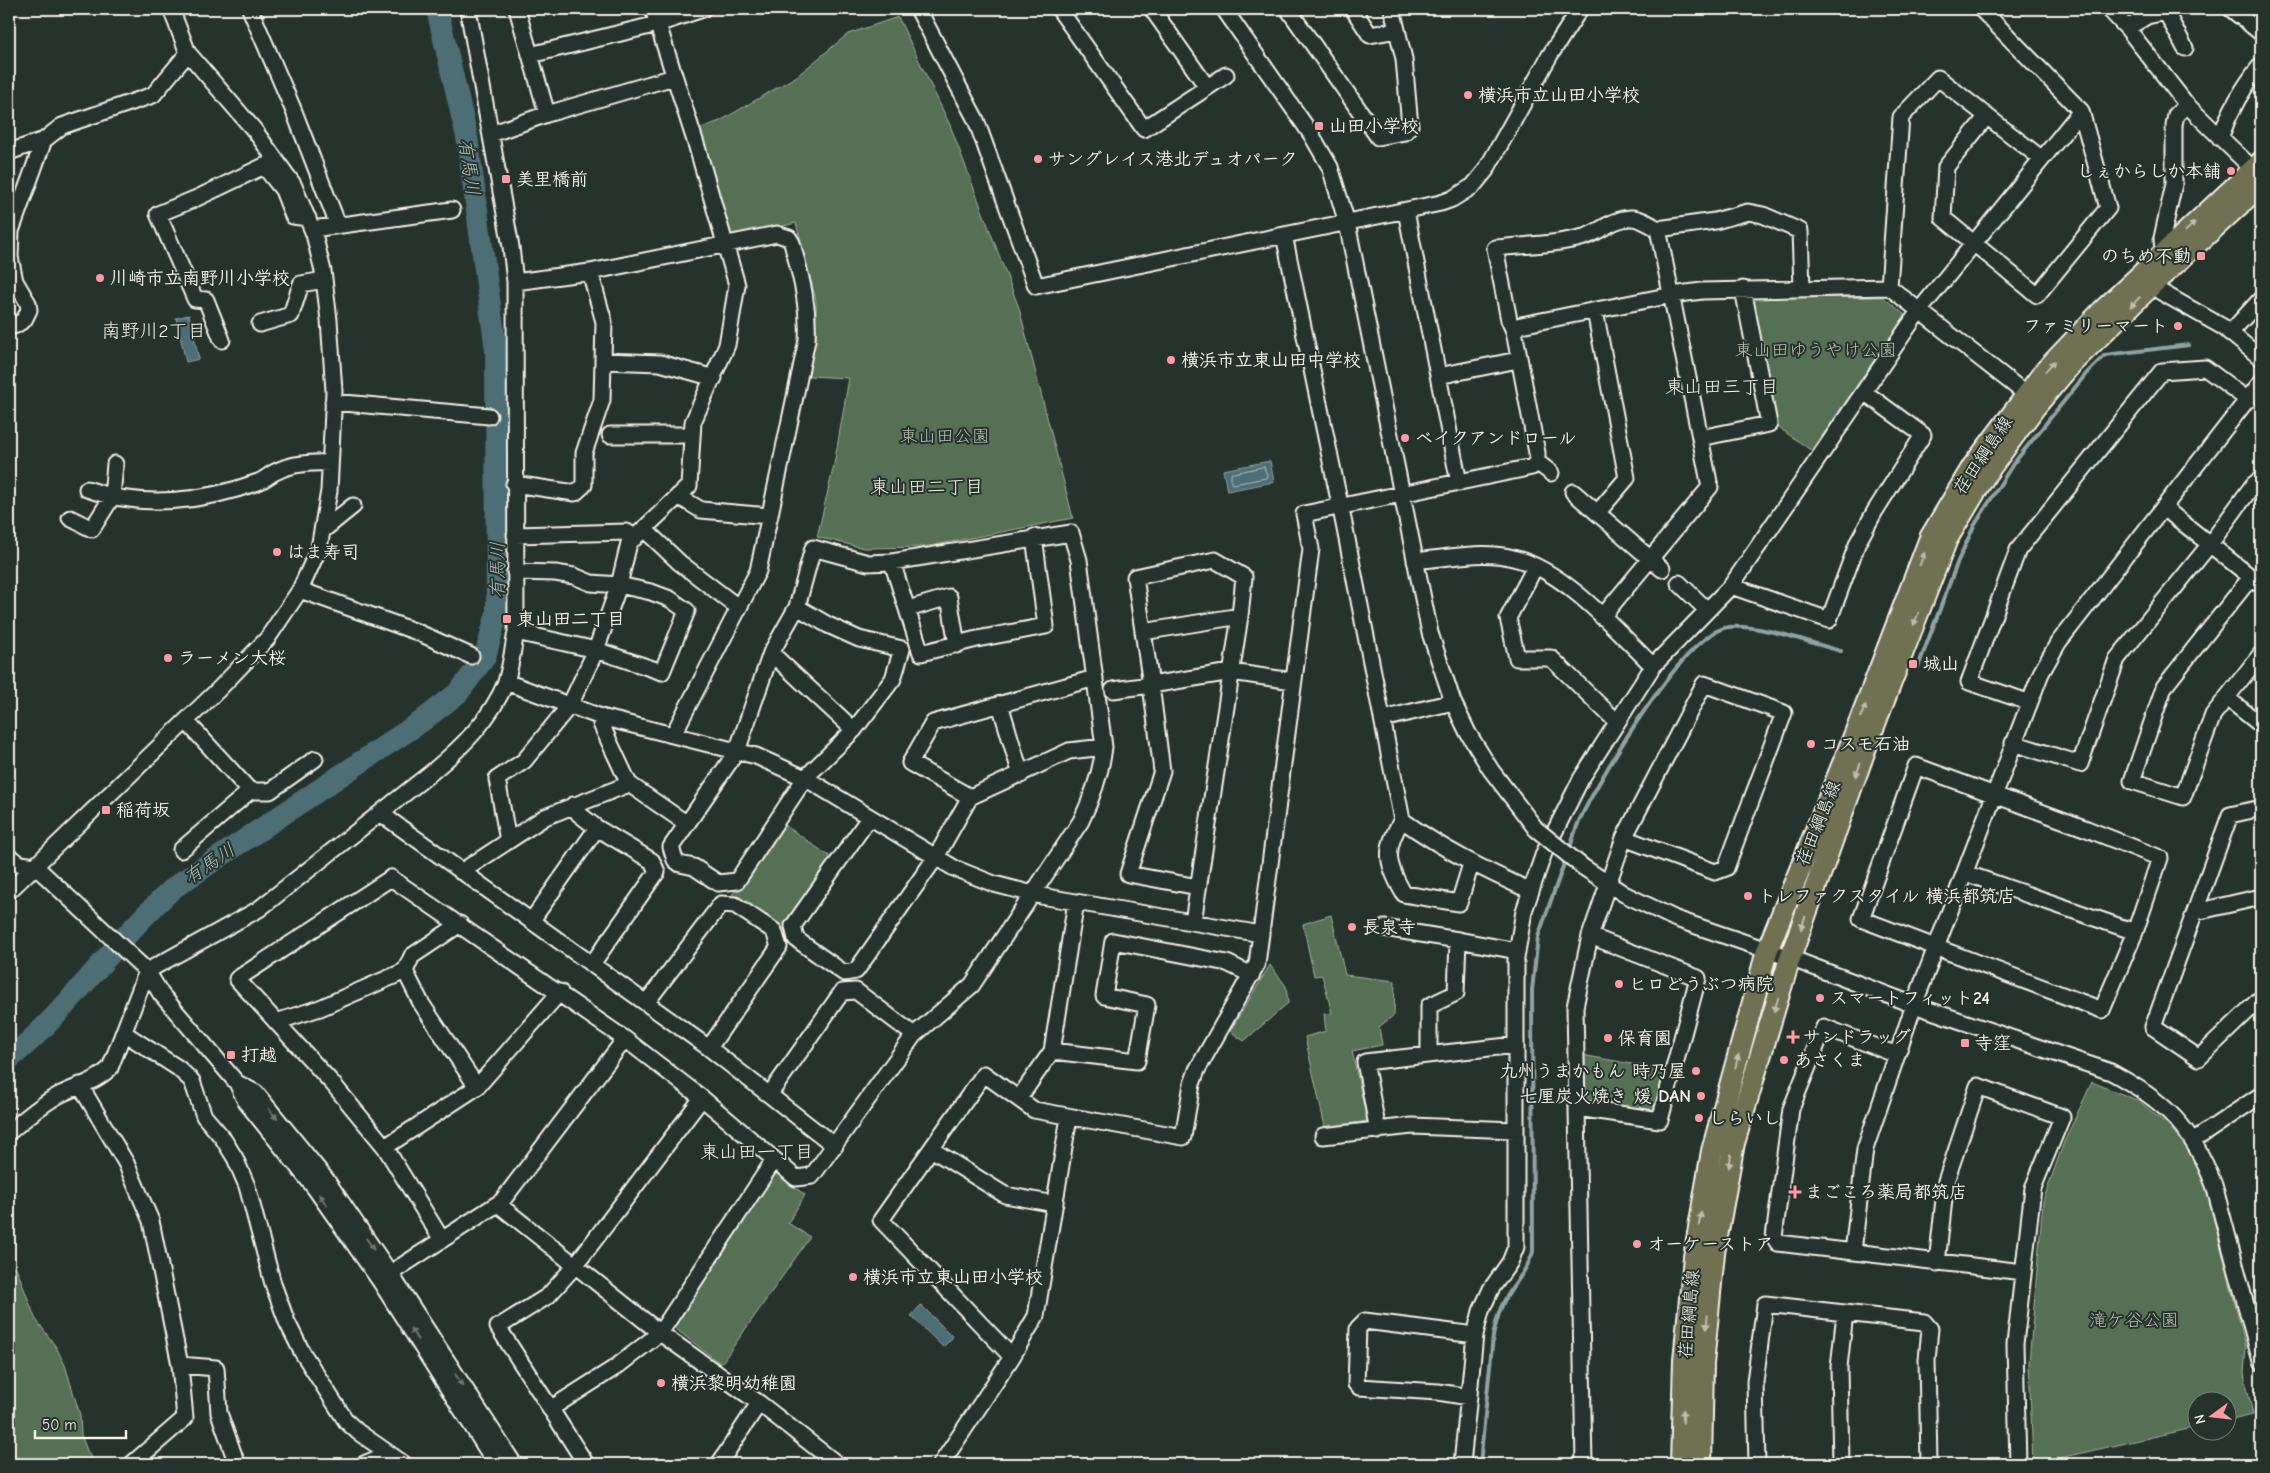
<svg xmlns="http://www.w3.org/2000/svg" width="2270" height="1473" viewBox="0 0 2270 1473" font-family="'Comic Neue','Klee One',sans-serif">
  <rect width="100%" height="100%" fill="#26332d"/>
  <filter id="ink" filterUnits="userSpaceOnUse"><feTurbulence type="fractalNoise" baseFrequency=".02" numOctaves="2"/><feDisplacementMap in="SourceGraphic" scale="10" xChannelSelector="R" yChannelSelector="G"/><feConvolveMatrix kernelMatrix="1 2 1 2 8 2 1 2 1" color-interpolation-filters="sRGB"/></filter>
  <g filter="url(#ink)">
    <path fill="#577056" stroke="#a6b09f" d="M 898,17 L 950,125 L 1019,308 L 1073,518 L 925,547 L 864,548 L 817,537 L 834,465 L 849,378 L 808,376 L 816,338 L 816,300 L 796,223 L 731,238 L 698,129 L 720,121 L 797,76 L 848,34 Z
      M 1883,297 L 1905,315 L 1812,451 L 1778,427 L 1750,298 Z
      M 782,823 L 832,858 L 782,934 L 732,895 Z
      M 1331,915 L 1345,975 L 1395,981 L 1394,1015 L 1379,1027 L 1382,1045 L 1352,1051 L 1367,1121 L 1325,1127 L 1305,1037 L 1326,1031 L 1324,1014 L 1332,1013 L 1322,975 L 1314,976 L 1303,924 Z
      M 1270,965 L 1286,986 L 1288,1003 L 1244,1041 L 1230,1031 Z
      M 1582,1055 L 1665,1070 L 1655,1114 L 1583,1101 Z
      M 2092,1082 L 2139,1101 L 2169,1126 L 2193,1156 L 2205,1185 L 2246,1347 L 2244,1373 L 2253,1415 L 2228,1421 L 2228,1400 L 2198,1400 L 2197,1427 L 2033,1464 L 2029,1363 L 2043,1201 L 2064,1142 Z
      M 773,1171 L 805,1195 L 788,1223 L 810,1237 L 721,1364 L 672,1326 Z
      M 9,1267 L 16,1267 L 35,1318 L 56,1347 L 65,1365 L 80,1415 L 81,1435 L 88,1453 L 97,1464 L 9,1464 Z"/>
    <path fill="#4d6e74" stroke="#90a2a2" d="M 189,315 L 199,359 L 186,362 L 176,318 Z
      M 1270,461 L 1274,482 L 1227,491 L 1223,470 Z
      M 921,1305 L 953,1337 L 943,1347 L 911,1316 Z"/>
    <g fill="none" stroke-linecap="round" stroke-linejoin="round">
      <path stroke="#b1bdba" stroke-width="1" d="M 1264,467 L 1267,475 L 1266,478 L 1233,484 L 1231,483 L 1231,474 Z"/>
      <path stroke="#90a2a2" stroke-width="4" d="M 1918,667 L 1958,561 L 1974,526 L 2013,464 L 2086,374 L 2105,355 L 2189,345
        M 1569,852 C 1572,841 1575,829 1580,819 C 1599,779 1685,631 1729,627 C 1760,624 1810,643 1841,651
        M 1480,1464 L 1493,1336 C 1496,1322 1499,1309 1506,1298 C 1516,1281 1527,1271 1533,1252 L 1532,990 L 1538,937 L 1566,858"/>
      <path stroke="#4d6e74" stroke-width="22" d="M 9,1059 C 71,1009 115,939 176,886 L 422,721 L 459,692 L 485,657 L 497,613 L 496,350 L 467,137 L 437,9"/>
      <defs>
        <path id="minor" d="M 250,9 L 293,109 L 338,225
          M 517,9 L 547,114
          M 918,9 L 976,120 L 1036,286 L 1441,203 L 1452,199 L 1473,186 L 1486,170 L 1550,55 L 1580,9
          M 1059,9 L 1144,129 L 1226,75
          M 1152,9 L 1207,87
          M 1224,9 L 1311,134 L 1330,167 L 1347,223 L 1430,633 L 1453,702 L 1468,733 L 1491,770 L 1536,829
          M 1288,9 L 1378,137 L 1405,132 L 1410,126 L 1404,59 L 1392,9
          M 1353,9 L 1370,35 L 1397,30
          M 1981,9 L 2081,111 L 2108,208 L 2037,295 L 1943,218 L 1946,167 L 1987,116
          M 2109,9 L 2127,28 L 2187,105 L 2260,176
          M 2231,9 L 2261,33
          M 2127,28 L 2147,16 L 2166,12 L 2185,48
          M 530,55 L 658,24 L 703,9
          M 491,134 L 547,114 L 674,77
          M 2220,138 C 2230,110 2243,87 2261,65
          M 9,152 L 44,140
          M 1406,211 L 1459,483
          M 312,229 L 452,210
          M 1658,229 L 1715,221 L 1748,212 L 1763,215 L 1800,231 L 1802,288
          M 1284,235 L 1344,524 L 1402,820 C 1444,850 1484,870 1531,891
          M 2163,253 L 2162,238 L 2174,184 L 2174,125 L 2176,115 L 2187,105
          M 515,282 L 590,272 L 777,234 L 789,238 L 792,243 C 801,277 809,304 807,340 L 758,571 L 673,735
          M 2153,284 L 2161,292 L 2223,327 L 2261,358
          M 1889,287 L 1901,117 L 1938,78 L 2042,159
          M 1595,311 L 1627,478 L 1598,512
          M 260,324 L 291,315 L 301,284 L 324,280
          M 9,327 L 16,325 L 24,320 L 29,310 L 28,303 L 15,281 L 10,257 L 11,231 L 44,140 L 62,126 L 153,95 L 188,53
          M 1514,331 L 1509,320 L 1495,248 C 1524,245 1556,245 1584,237 C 1600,232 1612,219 1630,218 C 1639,217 1651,225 1658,229 L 1710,487 L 1602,617
          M 2230,333 L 2261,299
          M 222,340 L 206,300 L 195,299 L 158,214 L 197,198 L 264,166 L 283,190 L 293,216 L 308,218
          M 603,361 L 660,363 L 714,378
          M 1438,376 L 1518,360
          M 333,402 L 489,416
          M 610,435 L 692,435
          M 1700,438 L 1769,424 L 1743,289
          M 1537,462 L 1551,473
          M 514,484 L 575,493 L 584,485 L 584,453 L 602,400 L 604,322 L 590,272
          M 87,489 C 141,509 204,502 258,482 C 264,480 269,475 275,472 C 292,463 311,462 330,463
          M 1573,492 L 1662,569
          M 678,496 L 701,510 L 770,516
          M 2164,508 L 2261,585
          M 70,518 L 92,529 L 112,497 L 115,464
          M 645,530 L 680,563 L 739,608
          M 322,531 L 353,506
          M 515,535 L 627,532 L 635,538
          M 1415,561 C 1447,558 1482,550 1513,558 C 1563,569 1616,630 1653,666
          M 892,562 L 921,653 L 977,639 L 1046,626 L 1034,537
          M 1535,567 L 1508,618 L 1517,658 L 1551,658 L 1617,722
          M 515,572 L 555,573 L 574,576 L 591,583 L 619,585 L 651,592 L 670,599 L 687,611 L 662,672 L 596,650 L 516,632
          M 2251,577 L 2164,687 L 2132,781 L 2183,797 L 2213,715 L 2261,654
          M 1679,583 L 1707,610
          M 1731,586 L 1829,620 L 1858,542 L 1875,511 L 1923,435 L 1864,392
          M 300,590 L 417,632 L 471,656
          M 908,609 L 949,597 L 957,645
          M 1143,632 L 1240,616
          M 771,653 L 854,730
          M 506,682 L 601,717 L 756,756 L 805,778 L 954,868 L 994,884 L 1041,896 L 1261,934
          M 1704,684 L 1784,713 L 1726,868 L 1715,872 L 1624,838 Z
          M 1113,690 L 1151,685 L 1135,577 L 1215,560 L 1244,577 L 1240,616 L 1193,922
          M 2227,698 L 2261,725
          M 2028,702 L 1969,682 L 2018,550 L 2162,371 L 2205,368 L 2248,400
          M 1000,704 L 1021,775
          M 601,717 L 601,724 L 629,784 L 687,824
          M 1383,719 L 1453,702
          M 186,721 L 250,791
          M 2013,743 L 2080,764 L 2117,659 L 2210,544 L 2253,485 L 2261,479
          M 1916,766 L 2087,829 L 2160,858 L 2135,932 L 2102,1010 L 1861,919 Z
          M 970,797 L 910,763 L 933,723 L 1095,678
          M 573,805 L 579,814 L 597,828 L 652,861 L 657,872 L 592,964
          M 2261,808 L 2230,815 L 2153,1027 L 2199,1058 L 2261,998
          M 380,813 L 709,1048 L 835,1146
          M 869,818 L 793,926 L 796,939 L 844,973 L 856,971 L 936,857 L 970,797 L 1069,751 L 1104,747
          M 1402,820 C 1383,850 1387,865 1404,894 L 1459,903 L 1471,864
          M 508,841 L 497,779 L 524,761 L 570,705 L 596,650 L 619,585 L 629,543 L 689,486 L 693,422 L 727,345 L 737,285 L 697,147 L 653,9
          M 181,850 L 250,791 L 270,791 L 315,759
          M 9,857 L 21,864 L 35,866 L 147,971 L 161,994 L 237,1083 L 246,1102 L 314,1187 L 380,1281 L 496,1464
          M 1583,867 L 1624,894 L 1676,919 L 1790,958 L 1914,1005 L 2111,1072 C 2165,1101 2192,1127 2214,1185 L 2261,1362
          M 461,872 L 545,817 L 629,784
          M 1965,873 L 2135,932
          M 1198,887 L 1128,874 L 1162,771 L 1151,685 L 1231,672 L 1293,681
          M 9,891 L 218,690 L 267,639 L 300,590 L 319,548 L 329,491 L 334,391 L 329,320 L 323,271 L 314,234 L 293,184 L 255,131 L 188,53 L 171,9
          M 2196,912 L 2261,897
          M 532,920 L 597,828
          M 1384,928 L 1458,940
          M 405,971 L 421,1003 L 477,1087
          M 646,1003 L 721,904 L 735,905 L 774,931 L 779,947 L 709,1048
          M 276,1022 L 320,1008 L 405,971 L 412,956 L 460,924
          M 124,1033 L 178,1068 L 192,1081 L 204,1116 L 222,1137 L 235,1158 L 247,1186 L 273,1284 L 287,1322 L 302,1352 L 346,1421 L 358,1432 L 404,1464
          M 1052,1051 L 1137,1061 L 1147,1005 L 1104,996 L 1113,941 L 1227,963 L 1252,975
          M 1429,1055 L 1429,1006 L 1456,993 L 1458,940 L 1517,951
          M 1897,1055 L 1824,1027 L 1791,1109 L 1774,1237 L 1778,1243 L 2023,1272
          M 237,1083 L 256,1093 L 325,1178 L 390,1273 L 514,1464
          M 80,1085 L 126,1163 L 151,1221 L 180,1365 L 216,1368 L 219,1413 L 237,1464
          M 770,1094 L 842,992 L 856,991 L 914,1035
          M 1019,1098 L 1052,1051 L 1076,902
          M 1577,1108 L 1660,1120 L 1698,978 L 1590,936
          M 1378,1131 L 1365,1062 L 1516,1045
          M 9,1132 C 25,1119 40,1105 59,1095 C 77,1086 96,1082 110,1068 L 147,971 L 259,909 L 432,772 C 462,747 491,719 506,682 C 511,666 513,648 516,632 L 515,282 L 511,247 L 468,9
          M 1323,1136 L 1412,1126 L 1515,1130
          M 2194,1140 L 2261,1095
          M 385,1147 L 477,1087 L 560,992
          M 931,1149 L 1005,1195 L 1055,1204
          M 498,1204 L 660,1333 L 759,1403 L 837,1464
          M 442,1240 L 385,1147 L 333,1084 L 237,979 L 391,878 L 625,1039 L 702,1098 L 796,1178 L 812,1176 L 914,1035 L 972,985 L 1081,821 C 1093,796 1101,774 1104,747 L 1079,560 L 1071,533 L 892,562 L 868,563 L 813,548 L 797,607 L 771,653 L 737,751 L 671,847 L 675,860 L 680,864 L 694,867 L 718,883 L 737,881 L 805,778 L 854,730 L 893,679 L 902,649 L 859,639 L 828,625 L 797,607
          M 1853,1252 L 1865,1149 L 1914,1005 L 2041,673 L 2058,643 L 2261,382
          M 1937,1263 L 1946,1181 L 1978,1086 L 2062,1117 L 2033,1188 L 2015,1344 L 2018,1464
          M 383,1278 L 502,1201 L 625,1039
          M 1012,1357 L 881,1220 L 984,1074 L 1034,1110 L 1183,1137 L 1192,1084 L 1197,1070 L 1257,964 L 1311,549 L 1304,514 L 1532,467 L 1537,462 L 1537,453 L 1514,331 L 1521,325 L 1672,295 L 1702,291 L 1889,287 L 2026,394
          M 1469,1397 L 1438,1392 L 1359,1387 L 1356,1384 L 1358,1328 L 1365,1321 L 1475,1335
          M 550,1409 L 616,1367 L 660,1333 L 774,1160
          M 132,1464 L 185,1418 L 180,1365
          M 364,1464 L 388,1454
          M 586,1464 L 498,1327 L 548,1296 L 574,1267 L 702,1098
          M 719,1464 L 759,1403
          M 941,1464 L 1012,1357 L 1036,1316 L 1069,1117
          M 1462,1464 L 1475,1335 L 1481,1311 L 1491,1289 L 1510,1262 L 1516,1247 L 1516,958 L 1524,911 L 1544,853 L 1581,779 L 1653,666 L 1731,586 L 1919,311 L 2081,111
          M 1584,1464 L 1575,1007 L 1590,936 L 1624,838
          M 1757,1464 L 1755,1382 L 1765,1304 L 1924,1322 L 1930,1329 L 1927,1359 L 1929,1464
          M 1841,1464 L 1839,1367 L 1845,1313"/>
        <path id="major" d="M 1681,1464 L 1684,1360 L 1694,1257 L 1712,1151 L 1767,951 L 1854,736 L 1930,538 L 1973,466 L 2044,372 L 2102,311 L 2261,162
          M 1701,1464 L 1703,1364 L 1714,1253 L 1734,1143 L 1790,958 L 1869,739 L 1947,539 L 1986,474 L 2035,407 L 2072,363 L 2153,284 L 2261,185"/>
      </defs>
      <use href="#minor" stroke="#f4f1e8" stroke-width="19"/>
      <use href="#major" stroke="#f4f1e8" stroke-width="24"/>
      <use href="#minor" stroke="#26332d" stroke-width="15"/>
      <use href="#major" stroke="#706f52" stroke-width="20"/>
      <defs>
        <path id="minor-bridge" d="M 1536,829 L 1583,867"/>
      </defs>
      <use href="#minor-bridge" stroke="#f4f1e8" stroke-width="19" stroke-linecap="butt"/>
      <use href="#minor-bridge" stroke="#26332d" stroke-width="15"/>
    </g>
    <defs><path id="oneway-solid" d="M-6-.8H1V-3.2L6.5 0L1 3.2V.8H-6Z" transform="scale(1.25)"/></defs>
    <g fill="#bfbdac">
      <use href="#oneway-solid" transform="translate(2190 227) rotate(-43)"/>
      <use href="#oneway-solid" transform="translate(2135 302) rotate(135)"/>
      <use href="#oneway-solid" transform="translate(2050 366) rotate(-48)"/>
      <use href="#oneway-solid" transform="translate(1922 559) rotate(-69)"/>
      <use href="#oneway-solid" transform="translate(1916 619) rotate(111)"/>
      <use href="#oneway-solid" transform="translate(1863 711) rotate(-69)"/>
      <use href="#oneway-solid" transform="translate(1858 770) rotate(110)"/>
      <use href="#oneway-solid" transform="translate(1803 923) rotate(110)"/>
      <use href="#oneway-solid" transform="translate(1776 1005) rotate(107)"/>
      <use href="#oneway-solid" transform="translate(1737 1061) rotate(-75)"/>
      <use href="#oneway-solid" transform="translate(1730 1161) rotate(100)"/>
      <use href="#oneway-solid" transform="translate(1700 1219) rotate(-80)"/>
      <use href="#oneway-solid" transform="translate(1707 1322) rotate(96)"/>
      <use href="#oneway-solid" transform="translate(1683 1416) rotate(-88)"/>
    </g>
    <g fill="#6e766e">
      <use href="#oneway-solid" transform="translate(273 1114) rotate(50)"/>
      <use href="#oneway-solid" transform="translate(323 1200) rotate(-125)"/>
      <use href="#oneway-solid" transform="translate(370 1244) rotate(56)"/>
      <use href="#oneway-solid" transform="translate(414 1334) rotate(-122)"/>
      <use href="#oneway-solid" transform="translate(459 1380) rotate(57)"/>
    </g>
  </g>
  <g fill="#ff9aa2" stroke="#26332d" stroke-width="2">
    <circle cx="1468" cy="95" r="5"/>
    <rect x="1314" y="121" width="10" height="10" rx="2.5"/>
    <circle cx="1038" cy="159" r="5"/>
    <circle cx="2231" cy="171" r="5"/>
    <rect x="501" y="174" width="10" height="10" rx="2.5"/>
    <rect x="2196" y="251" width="10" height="10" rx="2.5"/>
    <circle cx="100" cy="278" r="5"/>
    <circle cx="2178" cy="326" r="5"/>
    <circle cx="1171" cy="360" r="5"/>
    <circle cx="1405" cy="438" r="5"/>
    <circle cx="277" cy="552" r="5"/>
    <rect x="502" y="614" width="10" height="10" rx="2.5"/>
    <circle cx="168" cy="658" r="5"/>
    <rect x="1908" y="659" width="10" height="10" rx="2.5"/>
    <circle cx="1811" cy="744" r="5"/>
    <rect x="101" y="805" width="10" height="10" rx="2.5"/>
    <circle cx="1748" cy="896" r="5"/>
    <circle cx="1352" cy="927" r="5"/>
    <circle cx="1619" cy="984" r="5"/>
    <circle cx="1820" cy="998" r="5"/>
    <path d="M1790.5 1029.5h5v5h5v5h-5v5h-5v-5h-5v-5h5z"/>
    <circle cx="1608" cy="1038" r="5"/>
    <rect x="1960" y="1038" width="10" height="10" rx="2.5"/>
    <rect x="226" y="1050" width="10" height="10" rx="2.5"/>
    <circle cx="1784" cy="1060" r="5"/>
    <circle cx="1696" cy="1071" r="5"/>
    <circle cx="1701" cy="1096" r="5"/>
    <circle cx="1699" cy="1118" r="5"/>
    <path d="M1792.5 1184.5h5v5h5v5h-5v5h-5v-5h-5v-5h5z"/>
    <circle cx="1637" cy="1244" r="5"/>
    <circle cx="853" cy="1277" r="5"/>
    <circle cx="661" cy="1383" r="5"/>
  </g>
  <g text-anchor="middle" stroke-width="4" stroke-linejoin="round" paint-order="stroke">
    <g font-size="18" font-weight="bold" fill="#f4f1e8" stroke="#26332d" text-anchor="start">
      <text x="1478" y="101">横浜市立山田小学校</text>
      <text x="1329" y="132">山田小学校</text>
      <text x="1048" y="165">サングレイス港北デュオパーク</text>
      <text x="2221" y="177" text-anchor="end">しぇからしか本舗</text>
      <text x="516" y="185">美里橋前</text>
      <text x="2191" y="262" text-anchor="end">のちめ不動</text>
      <text x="110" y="284">川崎市立南野川小学校</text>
      <text x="2168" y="332" text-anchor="end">ファミリーマート</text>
      <text x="1181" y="366">横浜市立東山田中学校</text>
      <text x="1415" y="444">ベイクアンドロール</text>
      <text x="287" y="558">はま寿司</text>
      <text x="517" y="625">東山田二丁目</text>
      <text x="178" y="664">ラーメン大桜</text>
      <text x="1923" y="670">城山</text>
      <text x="1821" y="750">コスモ石油</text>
      <text x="116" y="816">稲荷坂</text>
      <text x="1758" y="902">トレファクスタイル 横浜都筑店</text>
      <text x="1362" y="933">長泉寺</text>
      <text x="1629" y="990">ヒロどうぶつ病院</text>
      <text x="1830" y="1004">スマートフィット24</text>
      <text x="1803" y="1043">サンドラッグ</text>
      <text x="1618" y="1044">保育園</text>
      <text x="1975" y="1049">寺窪</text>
      <text x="241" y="1061">打越</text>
      <text x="1794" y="1066">あさくま</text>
      <text x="1686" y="1077" text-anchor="end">九州うまかもん 時乃屋</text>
      <text x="1691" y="1102" text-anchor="end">七厘炭火焼き 煖 DAN</text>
      <text x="1709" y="1124">しらいし</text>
      <text x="1805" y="1198">まごころ薬局都筑店</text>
      <text x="1647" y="1250">オーケーストア</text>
      <text x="863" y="1283">横浜市立東山田小学校</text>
      <text x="671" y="1389">横浜黎明幼稚園</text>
    </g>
    <g font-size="18" fill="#b5bdae" stroke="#26332d">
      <text x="1816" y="356">東山田ゆうやけ公園</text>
      <text x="945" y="442">東山田公園</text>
      <text x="2134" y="1326">滝ケ谷公園</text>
    </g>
    <g font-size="18" fill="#f4f1e8" stroke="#26332d">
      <text transform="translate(1983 455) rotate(-56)" y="6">荏田綱島線</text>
      <text transform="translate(1818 823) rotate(-68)" y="6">荏田綱島線</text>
      <text transform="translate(1689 1314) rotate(-85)" y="6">荏田綱島線</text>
    </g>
    <g font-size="19" font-style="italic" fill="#b1bdba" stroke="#26332d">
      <text transform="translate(470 167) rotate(82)" y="7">有馬川</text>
      <text transform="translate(497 570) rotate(-90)" y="7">有馬川</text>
      <text transform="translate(209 863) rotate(-34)" y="7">有馬川</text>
    </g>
    <g font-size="19" fill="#f4f1e8" stroke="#26332d">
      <text x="154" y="337">南野川2丁目</text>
      <text x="1722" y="393">東山田三丁目</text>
      <text x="927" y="493">東山田二丁目</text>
      <text x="757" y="1158">東山田一丁目</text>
    </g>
  </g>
  <rect width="2270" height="1473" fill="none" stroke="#26332d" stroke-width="30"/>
  <rect x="15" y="15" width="2240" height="1443" fill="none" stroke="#f4f1e8" stroke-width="2" filter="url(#ink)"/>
  <g transform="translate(2212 1416) rotate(255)"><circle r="24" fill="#26332d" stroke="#787f78"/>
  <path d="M0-4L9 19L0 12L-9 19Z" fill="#ff9aa2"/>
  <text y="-8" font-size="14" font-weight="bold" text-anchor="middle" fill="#f4f1e8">N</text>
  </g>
  <path d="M35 1430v8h91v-8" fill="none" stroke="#f4f1e8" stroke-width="2.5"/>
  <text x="42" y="1430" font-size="15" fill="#f4f1e8" stroke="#26332d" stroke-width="4" paint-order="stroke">50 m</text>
</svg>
